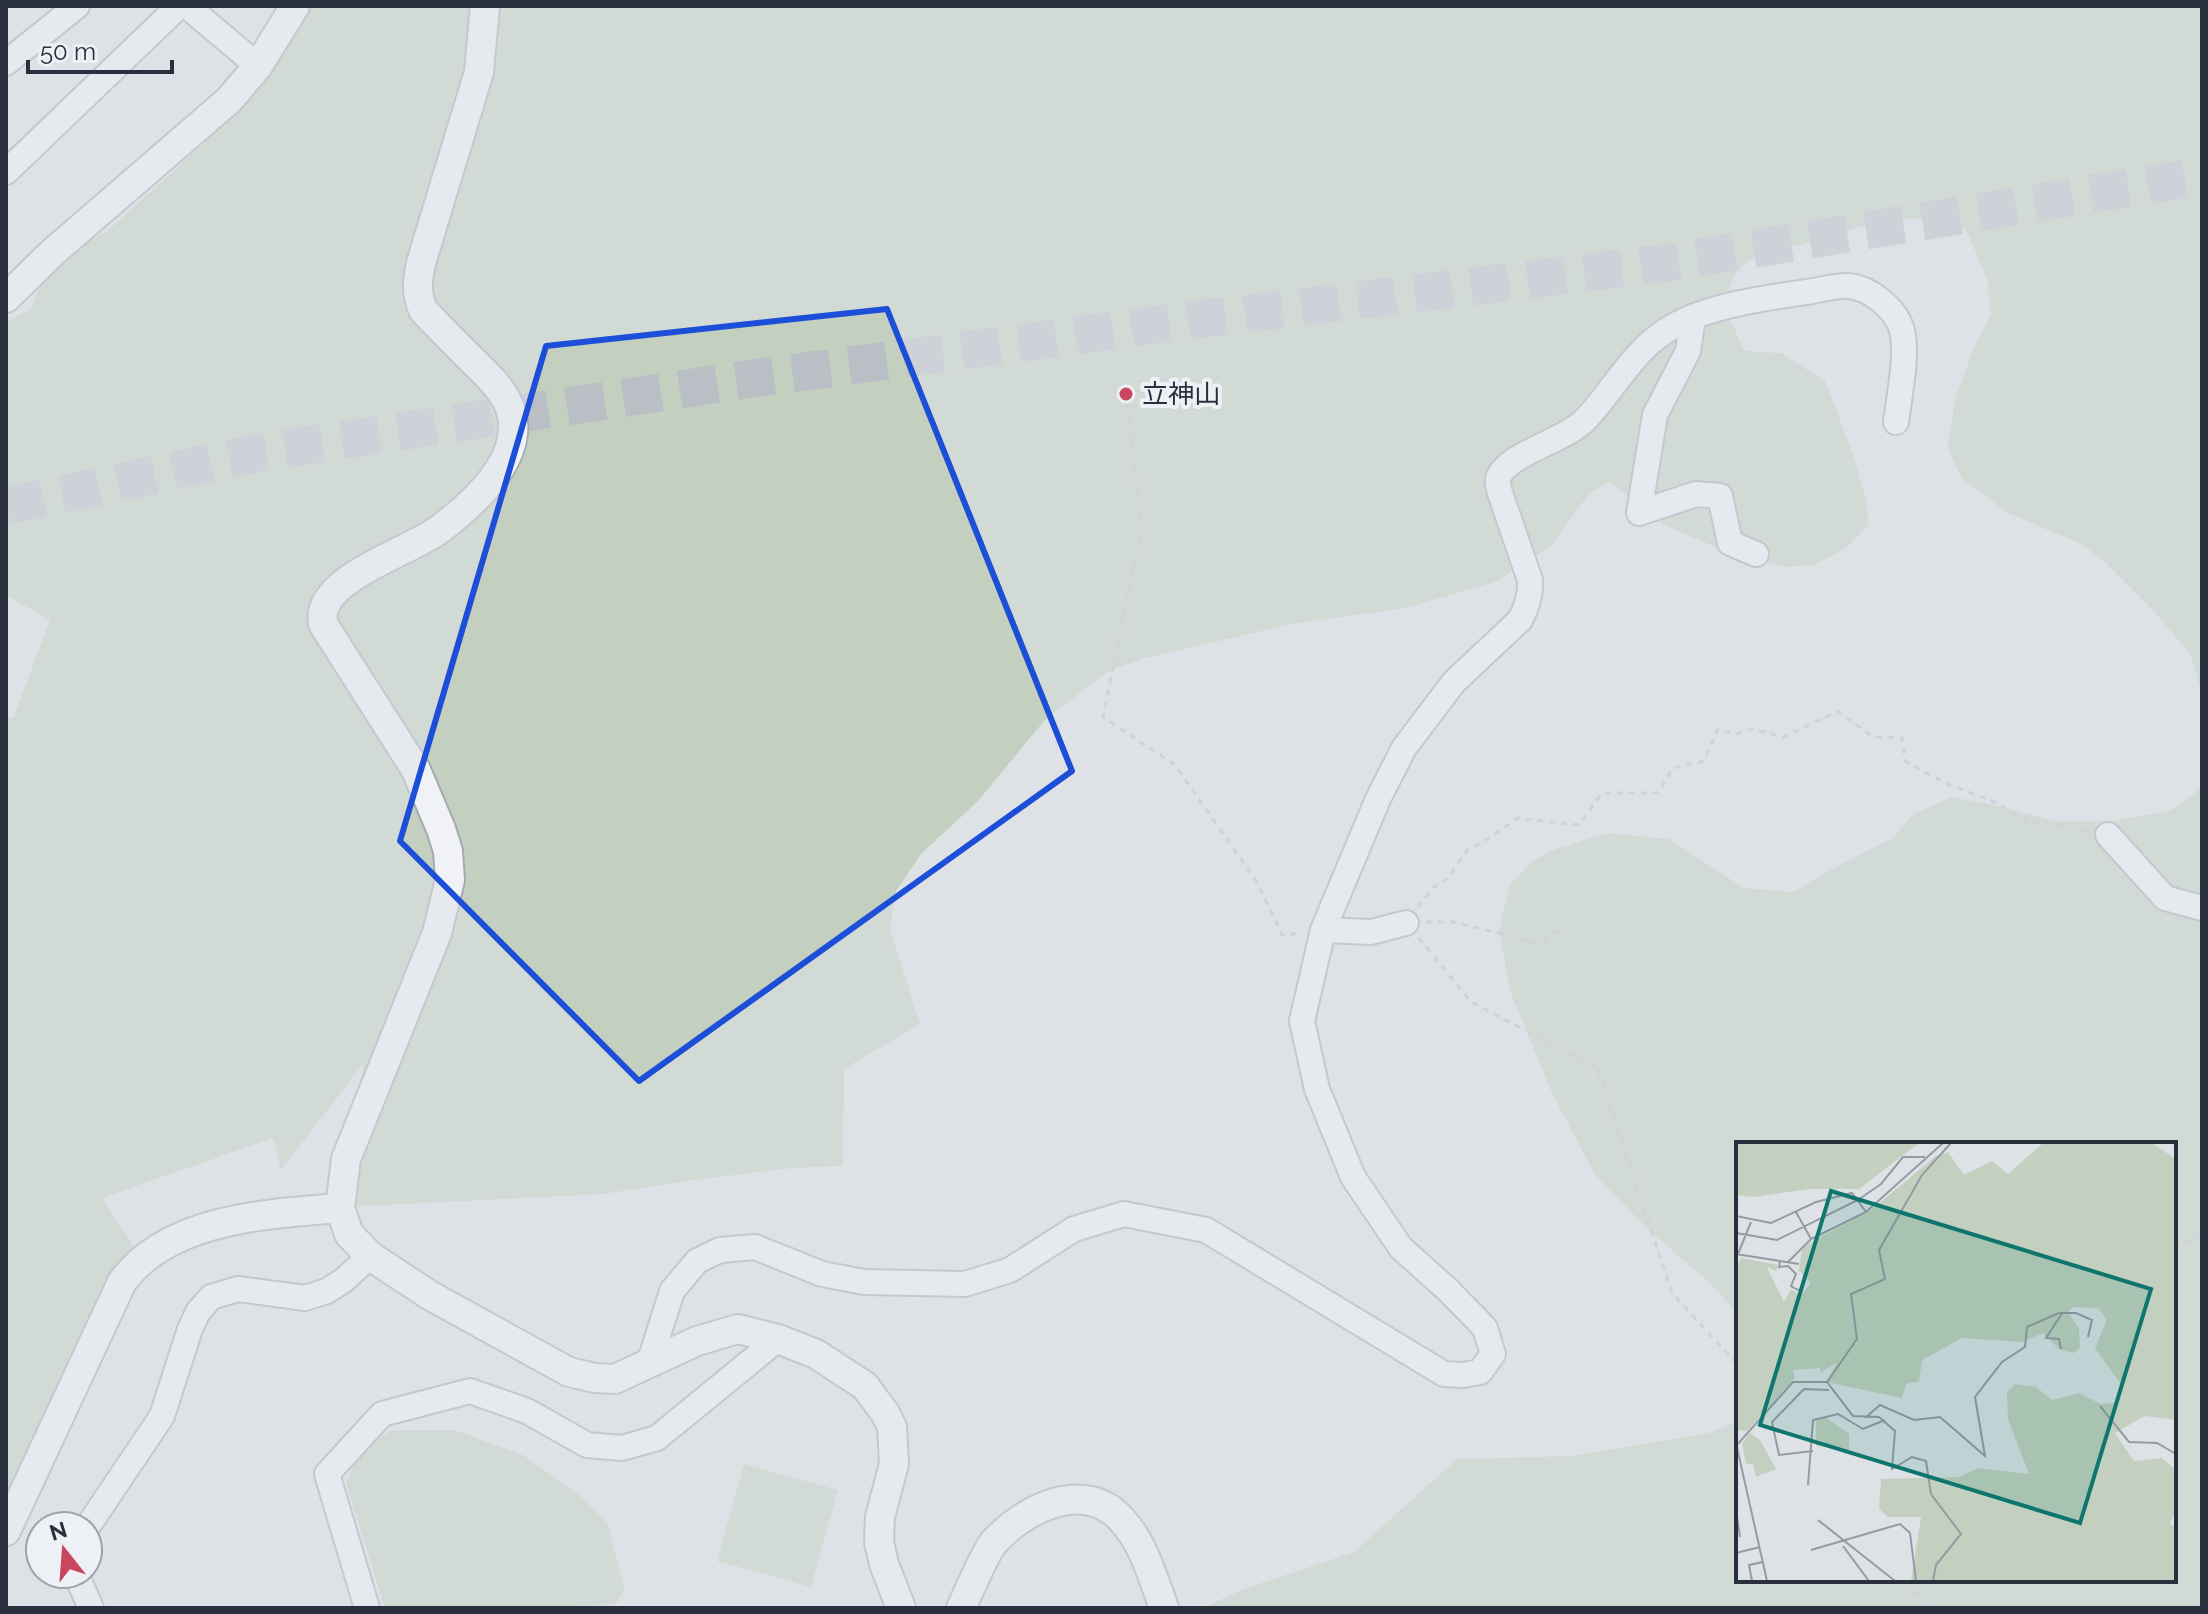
<svg xmlns="http://www.w3.org/2000/svg" width="2208" height="1614" viewBox="0 0 2208 1614" font-family="Raleway,'Noto Sans JP',sans-serif">
  <rect width="100%" height="100%" fill="#dee2e7"/>
  <path fill="#c4d0bf" d="M 309,6 L 2202,6 L 2202,693 L 2190,654 L 2154,611 L 2103,560 L 2079,543 L 2008,513 L 1962,479 L 1947,447 L 1956,397 L 1976,343 L 1991,314 L 1987,279 L 1967,231 L 1945,220 L 1909,219 L 1869,224 L 1747,261 L 1734,276 L 1724,304 L 1744,351 L 1781,353 L 1825,381 L 1852,452 L 1867,501 L 1868,525 L 1845,549 L 1814,565 L 1784,567 L 1739,557 L 1664,525 L 1609,482 L 1589,494 L 1550,547 L 1495,582 L 1406,608 L 1291,624 L 1142,659 L 1107,672 L 1044,721 L 978,801 L 921,854 L 896,891 L 890,929 L 920,1024 L 844,1069 L 843,1166 L 793,1168 L 688,1181 L 603,1194 L 343,1207 L 364,1063 L 281,1170 L 273,1138 L 102,1198 L 135,1248 L 6,1515 L 6,717 L 13,718 L 50,620 L 6,595 L 6,322 L 31,309 L 48,262 L 77,244 L 105,233 L 204,143 L 288,41 Z
    M 2202,776 L 2202,1608 L 1202,1608 L 1244,1589 L 1354,1552 L 1457,1459 L 1570,1456 L 1708,1433 L 1738,1422 L 1738,1580 L 2174,1580 L 2174,1144 L 1738,1144 L 1738,1313 L 1704,1278 L 1647,1229 L 1594,1173 L 1553,1095 L 1511,994 L 1499,931 L 1509,886 L 1532,861 L 1558,848 L 1608,833 L 1669,839 L 1744,888 L 1793,892 L 1834,868 L 1891,839 L 1914,814 L 1951,797 L 1989,804 L 2054,821 L 2114,821 L 2171,810 L 2200,789 Z
    M 392,1430 L 454,1430 L 523,1455 L 579,1495 L 608,1523 L 625,1590 L 615,1605 L 571,1606 L 563,1608 L 385,1608 L 346,1483 L 355,1462 L 369,1444 Z
    M 744,1464 L 838,1490 L 811,1587 L 717,1561 Z"/>
  <g fill="none" stroke-linecap="round" stroke-linejoin="round">
    <path stroke="#babec5" stroke-width="38" stroke-dasharray="38 19" stroke-linecap="butt" d="M 6,506 L 257,453 L 763,377 L 1177,322 L 1666,263 L 2202,176"/>
    <defs>
      <path id="minor" d="M 187,6 L 258,66
        M 6,63 L 77,6
        M 6,172 L 179,6
        M 1693,317 L 1688,351 L 1655,415 L 1639,513 L 1696,494 L 1720,496 L 1730,543 L 1756,554
        M 2108,835 L 2165,898 L 2202,908
        M 1323,930 L 1371,932 L 1406,923
        M 649,1364 L 672,1291 L 697,1261 L 720,1250 L 755,1247 L 822,1274 L 864,1282 L 965,1284 L 1010,1270 L 1074,1229 L 1124,1214 L 1206,1230 L 1444,1374 L 1463,1375 L 1480,1372 L 1493,1354 L 1485,1328 L 1448,1290 L 1401,1248 L 1353,1177 L 1317,1089 L 1302,1021 L 1323,930 L 1378,799 L 1404,748 L 1454,682 L 1520,620 C 1527,607 1531,595 1530,580 L 1500,493 C 1499,487 1496,482 1499,476 C 1510,453 1566,440 1585,420 C 1615,389 1633,349 1672,327 C 1709,305 1770,297 1813,291 C 1824,289 1838,285 1849,286 C 1871,288 1897,310 1902,331 C 1908,355 1899,397 1896,422
        M 88,1526 L 162,1416 L 190,1329 L 198,1312 L 211,1297 L 238,1289 L 305,1298 L 327,1291 L 344,1280 L 370,1256
        M 76,1574 L 91,1608
        M 367,1608 L 327,1474 L 382,1414 L 470,1391 L 527,1411 L 587,1445 L 622,1448 L 657,1438 L 778,1339"/>
      <path id="tertiary" d="M 485,6 L 479,72 L 421,263 C 417,281 416,293 423,310 C 438,326 454,342 470,358 C 483,371 497,383 506,399 C 533,450 477,501 440,529 C 411,551 331,574 323,612 C 322,616 323,620 323,624 L 416,770 L 441,829 L 448,851 L 450,880 L 437,933 L 346,1159 L 340,1208 L 349,1234 L 370,1256 L 431,1296 L 569,1372 L 595,1378 L 615,1379 L 697,1341 L 738,1329 L 778,1339 L 816,1354 L 865,1386 L 885,1413 L 892,1427 L 894,1464 L 880,1517 L 879,1542 L 884,1564 L 901,1608
        M 6,298 L 53,252 L 229,100 L 258,66 L 295,6
        M 6,1531 L 122,1282 C 169,1218 267,1214 340,1208
        M 961,1608 C 969,1592 984,1554 994,1542 C 1025,1508 1085,1478 1122,1520 C 1144,1544 1153,1578 1164,1608"/>
    </defs>
    <use href="#minor" stroke="#a4a9b1" stroke-width="28"/>
    <use href="#tertiary" stroke="#a4a9b1" stroke-width="32"/>
    <path stroke="#bcc0c5" stroke-width="3" stroke-dasharray="6 6" stroke-linecap="butt" d="M 1126,394 L 1142,526 L 1103,717 L 1175,765 L 1257,882 L 1282,935 L 1302,933
      M 1418,907 L 1433,888 L 1448,878 L 1467,850 L 1491,837 L 1517,818 L 1579,825 L 1602,793 L 1658,793 L 1673,768 L 1704,761 L 1718,729 L 1735,734 L 1752,729 L 1784,737 L 1838,711 L 1873,737 L 1902,738 L 1905,761 L 1947,784 L 1990,800 L 2027,821 L 2088,831
      M 1426,922 L 1453,922 L 1538,943 L 1559,929
      M 1419,938 L 1471,1002 L 1597,1067 L 1672,1293 L 1738,1365
      M 2174,1250 L 2202,1234
      M 1910,1580 L 1925,1608"/>
    <use href="#minor" stroke="#f0f2f5" stroke-width="24"/>
    <use href="#tertiary" stroke="#f0f2f5" stroke-width="28"/>
  </g>
  <path d="M0 0H2208V1614H0ZM 887,309 L 1072,771 L 639,1081 L 400,841 L 546,346 Z" fill="#dee2e7" fill-opacity=".55" fill-rule="evenodd"/>
  <path fill="none" stroke="#1d4ed8" stroke-width="6" stroke-linejoin="round" d="M 887,309 L 1072,771 L 639,1081 L 400,841 L 546,346 Z"/>
  <circle fill="#c8465e" stroke="#edf0f5" stroke-width="3" cx="1126" cy="394" r="8"/>
  <g text-anchor="middle" stroke-width="8" stroke-linejoin="round" paint-order="stroke">
    <g font-size="26" fill="#28303d" stroke="#edf0f5" text-anchor="start">
      <text x="1142" y="403">立神山</text>
    </g>
  </g>
  <g transform="translate(1736 1142)">
    <rect width="440" height="440" fill="#dee2e7"/>
    <path d="M 0,1 L 183,1 L 123,47 L 73,47 L 18,55 L 0,53 ZM 307,1 L 416,1 L 440,17 L 440,278 L 409,274 L 379,291 L 398,319 L 426,316 L 440,328 L 440,370 L 434,381 L 440,386 L 440,439 L 175,439 L 185,375 L 152,375 L 143,367 L 145,337 L 223,335 L 242,326 L 293,332 L 272,277 L 271,251 L 279,242 L 300,245 L 316,258 L 343,251 L 365,262 L 379,261 L 384,241 L 359,206 L 371,178 L 362,166 L 337,165 L 332,170 L 343,186 L 344,205 L 338,211 L 323,207 L 307,191 L 286,200 L 226,196 L 186,218 L 183,239 L 170,242 L 166,256 L 91,240 L 100,221 L 84,231 L 84,226 L 57,228 L 59,236 L 11,289 L 0,288 L 0,127 L 5,116 L 42,123 L 40,129 L 31,125 L 48,160 L 55,147 L 65,154 L 75,141 L 63,129 L 66,105 L 135,68 L 200,14 L 212,10 L 228,33 L 256,19 L 272,32 ZM 88,274 L 113,292 L 113,309 L 80,304 L 80,280 ZM 14,291 L 24,298 L 40,327 L 20,335 L 17,322 L 10,322 L 6,301 Z" fill="#c4d0bf"/>
    <path fill="none" stroke="#959ba3" stroke-width="2" d="M 60,70 L 75,97M 0,74 L 35,81 L 80,60 L 116,51 L 130,70M 0,91 L 41,98 L 122,58 L 145,42 L 167,15 L 189,15M 0,112 L 63,122M 2,112 L 15,80M 44,119 L 43,125 L 52,124 L 60,132 L 55,144 L 64,149M 52,120 L 75,97 L 130,70 L 207,1M 325,207 L 323,197 L 310,196 L 327,170M 91,240 L 117,274 L 143,275 L 159,289 L 156,327 L 176,315 L 190,319 L 195,352 L 225,392 L 200,423 L 197,439M 91,240 L 121,197 L 115,152 L 149,137 L 143,108 L 186,33 L 215,1M 364,264 L 393,300 L 421,301 L 440,312M 129,276 L 144,263 L 178,278 L 204,275 L 249,314 L 239,255 L 266,220 L 289,205 L 291,185 L 323,171 L 340,171 L 356,178 L 352,195M 0,301 L 31,439M 0,304 L 57,240 L 91,240M 77,309 L 43,313 L 36,280 L 68,247 L 93,248M 72,343 L 77,278 L 102,272 L 127,287 L 149,278M 0,368 L 4,395M 82,378 L 159,439M 107,404 L 133,439M 75,408 L 164,382 L 174,391 L 180,439M 0,411 L 24,405M 16,439 L 13,423 L 27,420"/>
    <path fill="#0f766e" fill-opacity="0.15" stroke="#0f766e" stroke-width="4" d="M 95,49 L 415,147 L 344,381 L 24,283 Z"/>
    <rect width="440" height="440" fill="none" stroke="#28303d" stroke-width="4"/>
  </g>
  <rect width="2208" height="1614" fill="none" stroke="#28303d" stroke-width="16"/>
  <g transform="translate(64 1550) rotate(343)"><circle r="38" fill="#edf0f5" stroke="#9ea3ab" stroke-width="2"/>
  <path d="M0-6L14 30L0 20L-14 30Z" fill="#c8465e"/>
  <text y="-12" font-size="22" font-weight="bold" text-anchor="middle" fill="#28303d">N</text>
  </g>
  <path d="M28 60v12h144v-12" fill="none" stroke="#28303d" stroke-width="4"/>
  <text x="40" y="60" font-size="24" fill="#28303d" stroke="#edf0f5" stroke-width="6" paint-order="stroke">50 m</text>
</svg>
